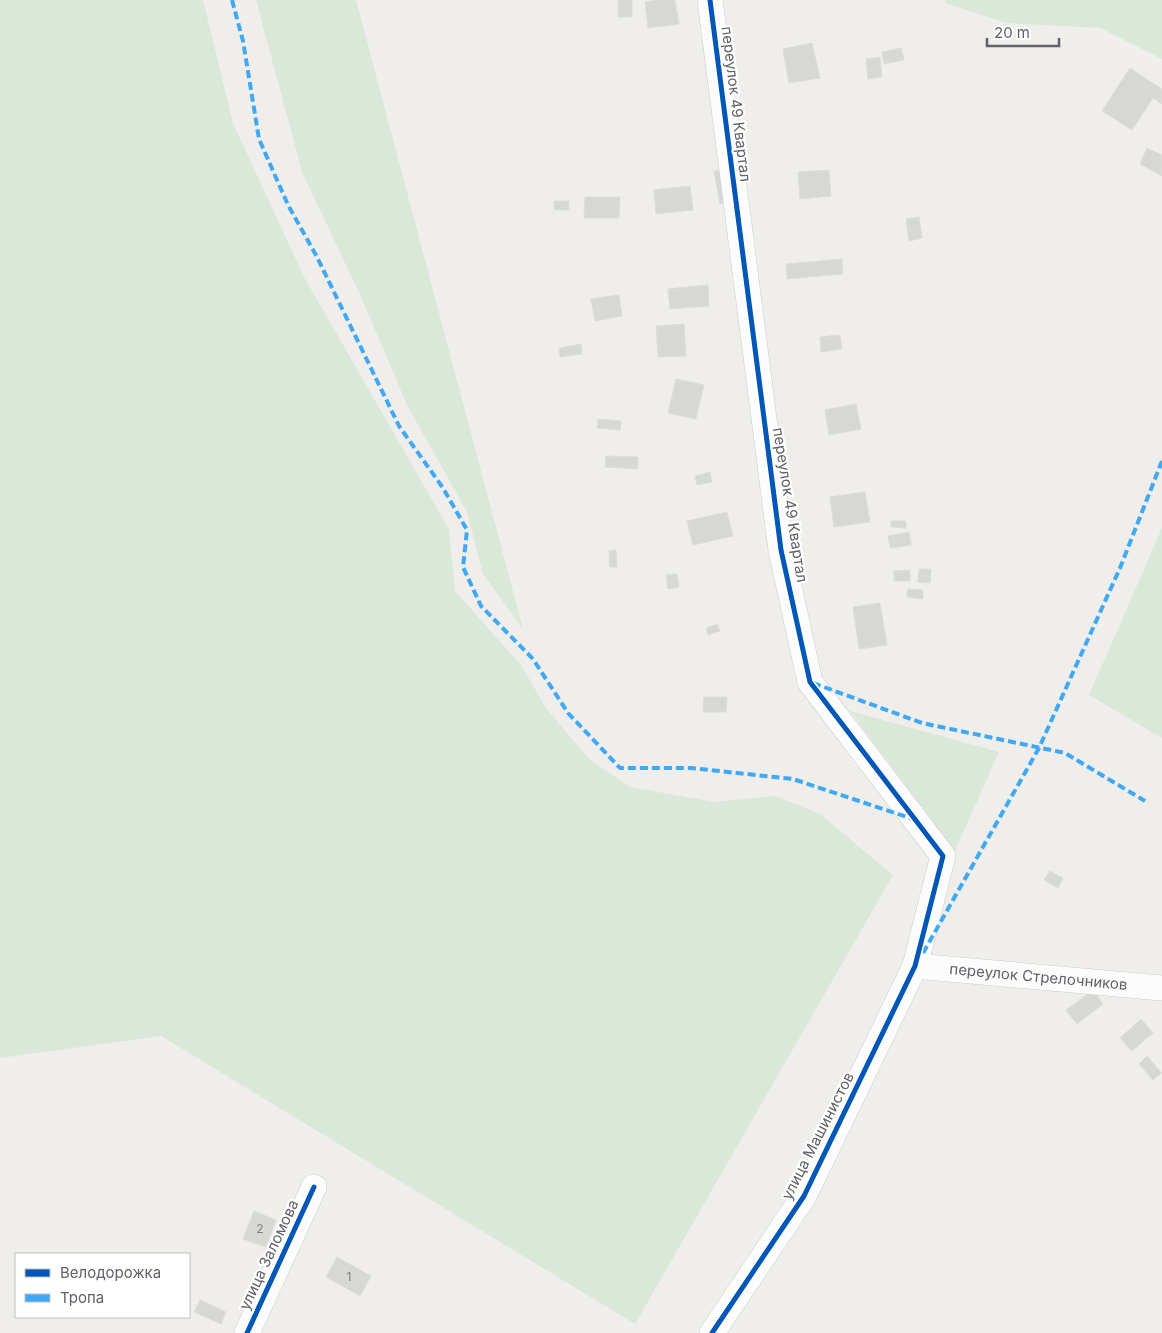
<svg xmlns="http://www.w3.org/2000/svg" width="1162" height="1333" viewBox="0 0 1162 1333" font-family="Inter,sans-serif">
  <rect width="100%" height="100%" fill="#efeeea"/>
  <path fill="#dae8da" d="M 0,0 L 203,0 L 233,123 L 304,277 L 449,529 L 455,591 L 521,665 L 546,708 L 589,759 L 630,787 L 714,802 L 775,796 L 820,814 L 893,875 L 635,1324 L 161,1036 L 0,1058 Z
    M 256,0 L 356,0 L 523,629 L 483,574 L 467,512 L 407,405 L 362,299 L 302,172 Z
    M 945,0 L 1162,0 L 1162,59 L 1100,28 L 1007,23 L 945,3 Z
    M 1162,528 L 1162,738 L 1089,695 Z
    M 850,711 L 999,752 L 955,851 Z"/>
  <path fill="#d7d7d4" stroke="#deddda" d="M 618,0 L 632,0 L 632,17 L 618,17 Z
    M 656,0 L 675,0 L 679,24 L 648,28 L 645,2 Z
    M 812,43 L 820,78 L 789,83 L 783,49 Z
    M 901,48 L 904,60 L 884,64 L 882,52 Z
    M 880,57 L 882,77 L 868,79 L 866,59 Z
    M 1130,68 L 1162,89 L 1162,104 L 1153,98 L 1132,130 L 1102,111 Z
    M 1147,148 L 1162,155 L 1162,176 L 1140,164 Z
    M 723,170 L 729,203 L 720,204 L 714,171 Z
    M 829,170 L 831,196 L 800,199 L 798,172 Z
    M 690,186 L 693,210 L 656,214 L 654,190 Z
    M 585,197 L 620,197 L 619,218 L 584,218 Z
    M 554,201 L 569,201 L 569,210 L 554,210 Z
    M 919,217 L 922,238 L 909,241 L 906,219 Z
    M 842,259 L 843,274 L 787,279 L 786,264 Z
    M 708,285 L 709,306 L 670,309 L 668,289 Z
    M 619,295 L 622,316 L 595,321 L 591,299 Z
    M 684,324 L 686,356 L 658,357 L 656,326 Z
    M 840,335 L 842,349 L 821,352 L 820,337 Z
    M 581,344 L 582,354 L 560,357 L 559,348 Z
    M 676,379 L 704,385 L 696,419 L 668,413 Z
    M 856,404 L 861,429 L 829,435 L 825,410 Z
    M 598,419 L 621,421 L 620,430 L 597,428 Z
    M 606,456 L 638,457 L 638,469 L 605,467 Z
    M 710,472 L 712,482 L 697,485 L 695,476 Z
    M 865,492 L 870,522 L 834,527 L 830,497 Z
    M 727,512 L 733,536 L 693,545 L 687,521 Z
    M 891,521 L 906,521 L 906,528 L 891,527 Z
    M 909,532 L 911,545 L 890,548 L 888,536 Z
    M 616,550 L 617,567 L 610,567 L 609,551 Z
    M 919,569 L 931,569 L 930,583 L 918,582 Z
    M 910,570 L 910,581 L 894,581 L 894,571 Z
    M 677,574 L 679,587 L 668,589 L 666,575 Z
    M 908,589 L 923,590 L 923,599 L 907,597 Z
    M 880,603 L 887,645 L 859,649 L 853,607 Z
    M 717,624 L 720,631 L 708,635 L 706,628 Z
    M 704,697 L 727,697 L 726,712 L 703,712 Z
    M 1050,871 L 1063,878 L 1058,888 L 1044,880 Z
    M 1093,990 L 1103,1004 L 1077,1024 L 1066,1010 Z
    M 1141,1019 L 1153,1033 L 1132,1051 L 1120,1038 Z
    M 1147,1056 L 1162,1073 L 1153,1080 L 1139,1064 Z
    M 254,1211 L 276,1220 L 266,1247 L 243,1239 Z
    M 337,1257 L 371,1276 L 360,1296 L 326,1277 Z
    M 200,1300 L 226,1312 L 221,1324 L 194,1312 Z"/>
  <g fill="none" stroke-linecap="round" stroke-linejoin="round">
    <defs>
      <g id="street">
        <path d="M 710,0 L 781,550 L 810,682 L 943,856 L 915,966 L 804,1196 L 712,1333"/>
        <path id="s1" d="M 915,966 L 1162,988"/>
        <path d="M 247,1333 L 314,1187"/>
      </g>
    </defs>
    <use href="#street" stroke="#cccccb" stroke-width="26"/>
    <use href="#street" stroke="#fdfcfc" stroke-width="25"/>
    <path stroke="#3fa9f5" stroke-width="4" stroke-dasharray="8 4" stroke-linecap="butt" d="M 232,0 L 243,41 L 259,139 L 288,205 L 317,257 L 399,426 L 443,488 L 467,530 L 463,567 L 481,606 L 533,659 L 568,713 L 620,768 L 691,768 L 793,779 L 913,819
      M 813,683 L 922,723 L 1065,753 L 1145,801
      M 923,953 L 1039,748 L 1120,568 L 1162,461"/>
    <defs>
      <path id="cycleway" d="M 710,0 L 781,550 L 810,682 L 943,856 L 915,966 L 804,1196 L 712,1333
        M 247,1333 L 314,1187"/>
    </defs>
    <use href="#cycleway" stroke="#fff" stroke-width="8"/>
    <use href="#cycleway" stroke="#0057b8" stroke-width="5"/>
  </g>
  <g text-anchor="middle" stroke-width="4.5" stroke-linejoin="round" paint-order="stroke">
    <g font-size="12" fill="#7e8083">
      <text x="260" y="1233">2</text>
      <text x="349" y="1281">1</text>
    </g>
    <g font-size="15" fill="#606267" stroke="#fff">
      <text transform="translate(736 104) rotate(83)" y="5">переулок 49 Квартал</text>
      <text transform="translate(790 505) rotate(81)" y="5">переулок 49 Квартал</text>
      <text dy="5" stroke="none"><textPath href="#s1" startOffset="124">переулок Стрелочников</textPath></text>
      <text transform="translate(818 1136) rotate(-63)" y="5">улица Машинистов</text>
      <text transform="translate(269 1255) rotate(-65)" y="5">улица Заломова</text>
    </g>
  </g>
  <rect x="15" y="1253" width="175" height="65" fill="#ffffff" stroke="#bfc0c2"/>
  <rect x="25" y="1269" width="25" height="8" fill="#0057b8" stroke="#bfc0c2"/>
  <text x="60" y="1278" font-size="15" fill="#606267">Велодорожка</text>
  <rect x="25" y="1294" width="25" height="8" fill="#3fa9f5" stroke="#bfc0c2"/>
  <text x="60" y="1303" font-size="15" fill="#606267">Тропа</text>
  <path d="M987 38v8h72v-8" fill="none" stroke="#606267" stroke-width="2.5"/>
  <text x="994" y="38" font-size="15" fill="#606267" stroke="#ffffff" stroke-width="4" paint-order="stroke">20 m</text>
</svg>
